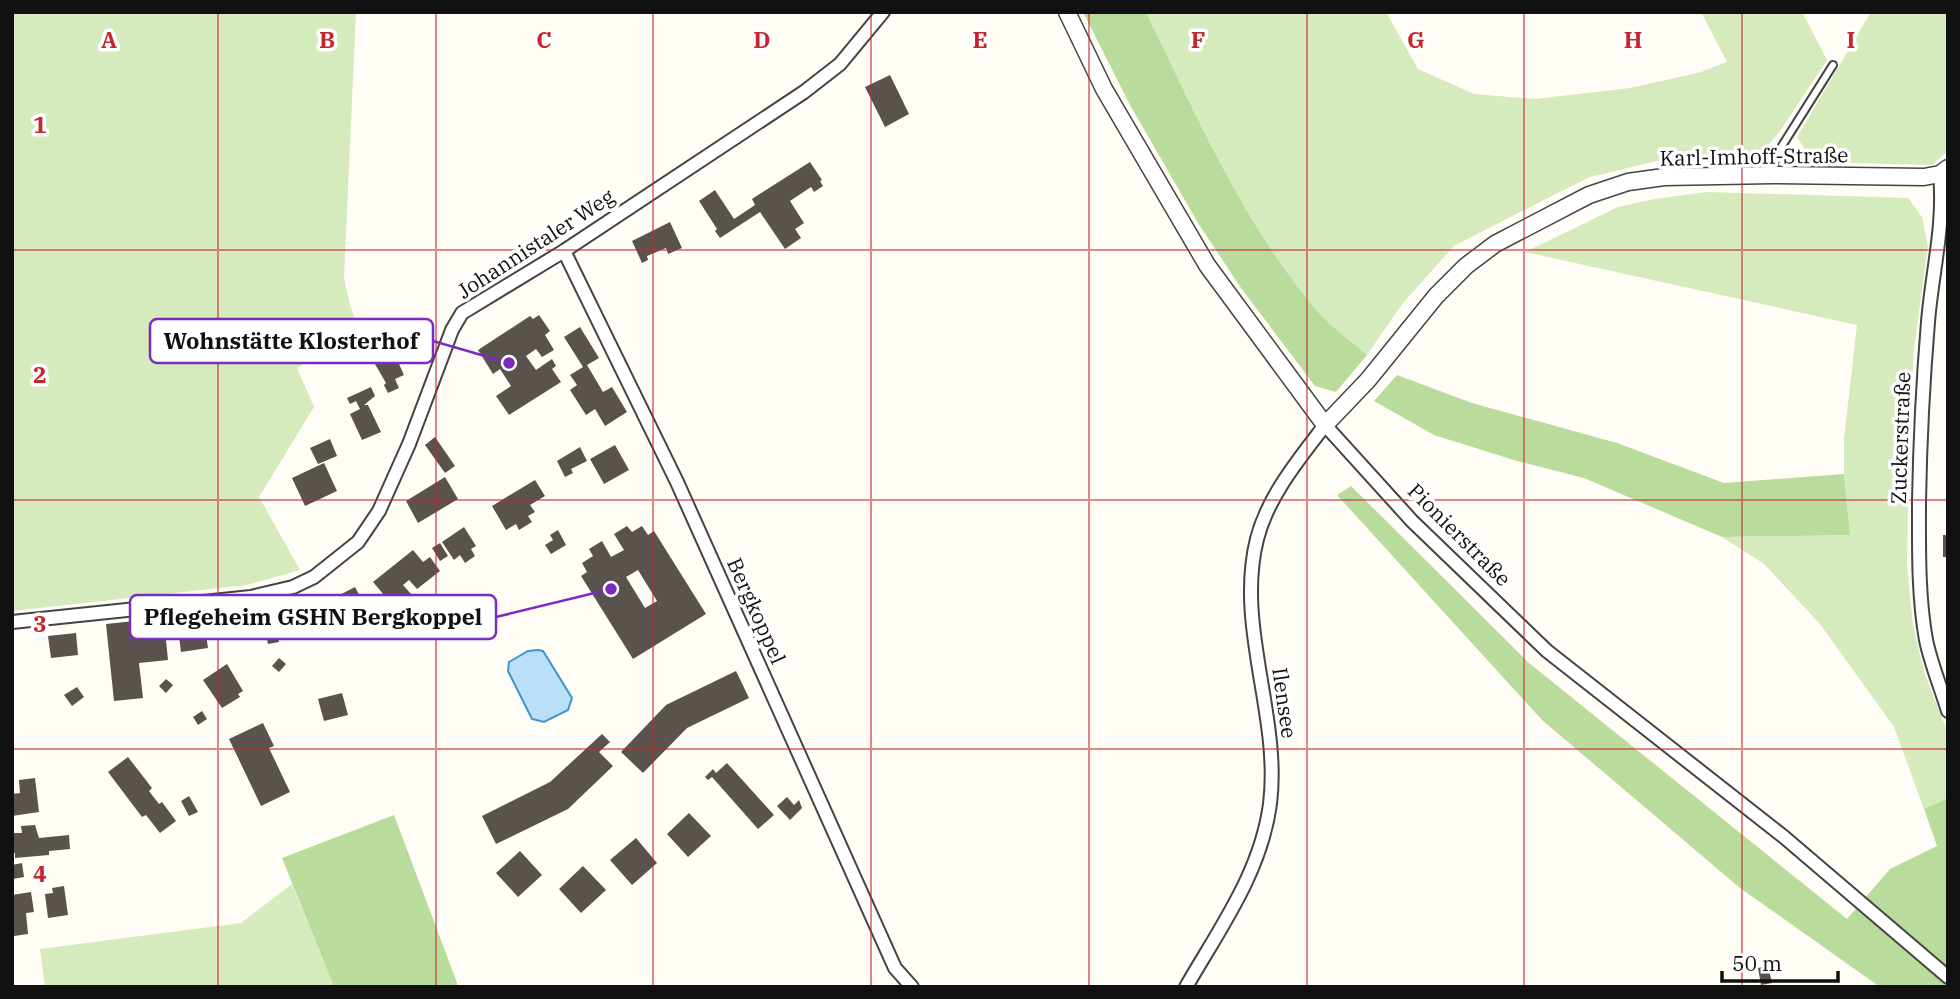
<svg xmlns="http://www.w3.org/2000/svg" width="1960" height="999" viewBox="0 0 1960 999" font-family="'IBM Plex Serif',serif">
  <rect width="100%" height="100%" fill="#fffdf5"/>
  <path fill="#d5ebbd" d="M 12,12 L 356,12 L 344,278 L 349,301 L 359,332 L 346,337 L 297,368 L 314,407 L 259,497 L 300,570 L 247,585 L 12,611 Z
    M 1146,12 L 1386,12 L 1418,69 L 1474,94 L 1535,99 L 1630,88 L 1701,72 L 1727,62 L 1701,12 L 1802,12 L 1827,60 L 1780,131 L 1757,159 L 1657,161 L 1590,177 L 1536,204 L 1454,246 L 1403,303 L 1367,355 C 1349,339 1327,324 1312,305 C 1242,220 1194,111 1146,12 Z
    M 1871,12 L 1948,12 L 1948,151 L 1932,165 L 1813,162 L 1797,137 Z
    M 1707,192 L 1908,198 L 1922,217 L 1928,246 L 1914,349 L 1909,435 L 1907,565 L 1913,625 L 1924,672 L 1948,733 L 1948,798 L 1924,809 L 1894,727 L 1820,624 L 1764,564 L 1722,537 L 1850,535 L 1844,474 L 1844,438 L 1857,325 L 1525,252 L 1618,207 L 1654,199 Z
    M 292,884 L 334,987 L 45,987 L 40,949 L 241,923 Z"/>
  <path fill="#b9dc9c" d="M 1083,12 L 1146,12 C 1194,111 1242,220 1312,305 C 1327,324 1349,339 1367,355 L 1336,392 L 1315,386 L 1241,288 L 1198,223 L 1130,105 Z
    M 1397,375 L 1472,403 L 1617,443 L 1724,483 L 1844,474 L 1850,535 L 1722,537 L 1584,478 L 1517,461 L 1434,435 L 1374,401 Z
    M 1351,486 L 1529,663 L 1847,919 L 1890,869 L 1937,846 L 1924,809 L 1948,798 L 1948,987 L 1880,987 L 1740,888 L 1542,720 L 1337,495 Z
    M 394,815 L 456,980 L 458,987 L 334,987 L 282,858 Z"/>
  <path fill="#b9e0f7" stroke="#3f96cf" stroke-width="2" d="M 538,650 L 543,651 L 572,698 L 568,710 L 544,722 L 532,719 L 508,671 L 509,662 L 528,651 Z"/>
  <path fill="#5a524d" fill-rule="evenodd" d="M 890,75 L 909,114 L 885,127 L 865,87 Z
    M 810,162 L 822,180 L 820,181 L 823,186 L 814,192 L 811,187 L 790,201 L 804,223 L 795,229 L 801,238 L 785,249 L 760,212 L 720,238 L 715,231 L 717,229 L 699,201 L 715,190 L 734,219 L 755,205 L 752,199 Z
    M 670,222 L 682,248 L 668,254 L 666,248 L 647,256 L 648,260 L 642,263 L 632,241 Z
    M 539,315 L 550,331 L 545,335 L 554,350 L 542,357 L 536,349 L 526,356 L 536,370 L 552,359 L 556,366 L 552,369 L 561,382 L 509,415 L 496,396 L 511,386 L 500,369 L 493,374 L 478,350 L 530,316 L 533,319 Z
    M 580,327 L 599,358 L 587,365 L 603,392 L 612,387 L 627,412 L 605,426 L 595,409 L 586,415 L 570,390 L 577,385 L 570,375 L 583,367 L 564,337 Z
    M 378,347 L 384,360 L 395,355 L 404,375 L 395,379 L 399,388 L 388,393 L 384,385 L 386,383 L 368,352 Z
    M 371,387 L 375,396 L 364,405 L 368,405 L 381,432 L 362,440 L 350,414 L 360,409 L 356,401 L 350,404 L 347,398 Z
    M 435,437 L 455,466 L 445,473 L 425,445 Z
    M 330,439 L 337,456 L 318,464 L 310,448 Z
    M 615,445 L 629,470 L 604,484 L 590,459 Z
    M 580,447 L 587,461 L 571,469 L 573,473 L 565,477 L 557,461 Z
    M 324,463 L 337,491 L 305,506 L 292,478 Z
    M 445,477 L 458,499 L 418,523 L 406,501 Z
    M 535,480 L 545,496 L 530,505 L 535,512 L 528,516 L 532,522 L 519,530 L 516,524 L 506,530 L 492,506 Z
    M 627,526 L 632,532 L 642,526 L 648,535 L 654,531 L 706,614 L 633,659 L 581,576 L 587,572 L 582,563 L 593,556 L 589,549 L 602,541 L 611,557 L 624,550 L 614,534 ZM 638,570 L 657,601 L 645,608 L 626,577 Z
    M 464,527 L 476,546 L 471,549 L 475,556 L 465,563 L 460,555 L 454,560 L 442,542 Z
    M 558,530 L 566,545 L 551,554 L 545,545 L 553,540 L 550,535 Z
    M 1943,535 L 1948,535 L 1948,557 L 1943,557 Z
    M 440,543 L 448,556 L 440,561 L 432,548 Z
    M 413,550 L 423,562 L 430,557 L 440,571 L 417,589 L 409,580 L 403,585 L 411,594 L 394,607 L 373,582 Z
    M 355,587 L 366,608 L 376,603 L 382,617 L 358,629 L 352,618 L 342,623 L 330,600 Z
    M 211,607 L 214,627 L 205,628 L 208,648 L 181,652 L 176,612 Z
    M 287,612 L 288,620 L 294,618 L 296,628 L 277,633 L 279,642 L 268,644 L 262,618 Z
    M 154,619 L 155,622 L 164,621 L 168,660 L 139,663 L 143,698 L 114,701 L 106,624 Z
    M 76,633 L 78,655 L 51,658 L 48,636 Z
    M 279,658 L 286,664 L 279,672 L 272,666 Z
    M 227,664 L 243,691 L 238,694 L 240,697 L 222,708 L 203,680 Z
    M 736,671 L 749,698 L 687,728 L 643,773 L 621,752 L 666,705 Z
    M 166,679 L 173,685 L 166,693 L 159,686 Z
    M 77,687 L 84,697 L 72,706 L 64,695 Z
    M 342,693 L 348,715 L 324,721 L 318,699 Z
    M 202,711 L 207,719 L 198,725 L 193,717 Z
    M 263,723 L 274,746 L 269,748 L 290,792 L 261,806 L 229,739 Z
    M 602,734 L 610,742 L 599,752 L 613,766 L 568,809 L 496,844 L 482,816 L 550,782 Z
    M 128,757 L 152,788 L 149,791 L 159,804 L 162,802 L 176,821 L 160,833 L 146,815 L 142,817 L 108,772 Z
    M 727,763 L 774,815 L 758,829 L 712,777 L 708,780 L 705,777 L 713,769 L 716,773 Z
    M 35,778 L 39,812 L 12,816 L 12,794 L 20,793 L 19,780 Z
    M 189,796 L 198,812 L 189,816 L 181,801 Z
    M 787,797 L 794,805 L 799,800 L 802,808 L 790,820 L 777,806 Z
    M 689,813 L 711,836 L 688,857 L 667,834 Z
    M 35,825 L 39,838 L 69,835 L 70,849 L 49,851 L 49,855 L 15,858 L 15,853 L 12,853 L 13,833 L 22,833 L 21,826 Z
    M 636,838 L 657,863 L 632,885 L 610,860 Z
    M 520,851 L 542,875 L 518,897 L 496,873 Z
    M 22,863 L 24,877 L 13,879 L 12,865 Z
    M 583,866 L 606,890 L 581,913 L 559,889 Z
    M 64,886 L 68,915 L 48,918 L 45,894 L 53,893 L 52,888 Z
    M 31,892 L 34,912 L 26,913 L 28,934 L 14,936 L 12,895 Z
    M 1768,966 L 1772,983 L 1761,985 L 1758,968 Z"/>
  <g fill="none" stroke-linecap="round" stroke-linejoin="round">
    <defs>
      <path id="service" d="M 1773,173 L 1775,157 L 1833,65"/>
      <path id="minor" d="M 1940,174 C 1945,225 1932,272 1928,322 C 1923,382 1920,442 1919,502 C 1919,548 1918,595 1926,640 C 1931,664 1941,688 1948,711
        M 564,251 L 677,482 L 895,968 L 912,987
        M 12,622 L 251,597 L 293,587 L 314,577 L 358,542 L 379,511 L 409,444 L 452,330 L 462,313 L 564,251 L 804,92 L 840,64 L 883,12
        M 1186,987 C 1220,928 1261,872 1270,804 C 1281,716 1235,626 1257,539 C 1268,496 1299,459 1325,425 L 1412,521 L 1547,651 L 1784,837 L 1948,977"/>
      <path id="tertiary" d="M 1067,12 L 1104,89 L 1207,265 L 1325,425 L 1368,380 L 1436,296 L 1466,266 L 1495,244 L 1589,195 L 1628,182 L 1664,177 L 1773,175 L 1924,177 L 1940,174 L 1948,168"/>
    </defs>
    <use href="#service" stroke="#444" stroke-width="10"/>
    <use href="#minor" stroke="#444" stroke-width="16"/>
    <use href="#tertiary" stroke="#444" stroke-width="19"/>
    <use href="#service" stroke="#fff" stroke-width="6"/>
    <use href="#minor" stroke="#fff" stroke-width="12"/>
    <use href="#tertiary" stroke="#fff" stroke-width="16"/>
  </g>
  <path fill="none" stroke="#c4262e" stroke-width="2" stroke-opacity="0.55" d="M 218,12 L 218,987M 436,12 L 436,987M 653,12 L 653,987M 871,12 L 871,987M 1089,12 L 1089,987M 1307,12 L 1307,987M 1524,12 L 1524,987M 1742,12 L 1742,987M 12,250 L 1948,250M 12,500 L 1948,500M 12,749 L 1948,749"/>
  <g text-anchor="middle" stroke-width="7" stroke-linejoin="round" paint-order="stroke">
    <g font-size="21" fill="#111" stroke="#fff">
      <text transform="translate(1754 157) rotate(-1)" y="7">Karl-Imhoff-Straße</text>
      <text transform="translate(536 244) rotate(-33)" y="7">Johannistaler Weg</text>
      <text transform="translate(1901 438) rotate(-88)" y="7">Zuckerstraße</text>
      <text transform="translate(1459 535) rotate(45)" y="7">Pionierstraße</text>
      <text transform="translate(756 611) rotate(66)" y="7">Bergkoppel</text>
      <text transform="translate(1284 703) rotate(82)" y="7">Ilensee</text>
    </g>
  </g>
  <g font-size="23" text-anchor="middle" font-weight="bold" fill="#c4262e" stroke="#fff" stroke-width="7" stroke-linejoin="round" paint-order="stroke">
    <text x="109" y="48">A</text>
    <text x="327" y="48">B</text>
    <text x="544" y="48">C</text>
    <text x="762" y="48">D</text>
    <text x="980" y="48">E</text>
    <text x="1198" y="48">F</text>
    <text x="1416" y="48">G</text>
    <text x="1633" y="48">H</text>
    <text x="1851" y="48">I</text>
    <text x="40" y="133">1</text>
    <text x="40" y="383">2</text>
    <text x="40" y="632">3</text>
    <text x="40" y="882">4</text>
  </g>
  <path fill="none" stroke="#7b2cbf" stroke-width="2.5" d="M509 363L433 341M611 589L496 617"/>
  <g fill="#7b2cbf" stroke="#fff" stroke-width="2.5">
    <circle cx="509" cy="363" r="7"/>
    <circle cx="611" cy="589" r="7"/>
  </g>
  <g fill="#fff" stroke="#7b2cbf" stroke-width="2.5">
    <rect x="150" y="319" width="283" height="44" rx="7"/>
    <rect x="130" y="595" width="366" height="44" rx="7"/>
  </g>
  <g font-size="23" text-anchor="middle" font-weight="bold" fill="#111">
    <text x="291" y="349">Wohnstätte Klosterhof</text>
    <text x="313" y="625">Pflegeheim GSHN Bergkoppel</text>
  </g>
  <rect width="1960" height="999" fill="none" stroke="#111111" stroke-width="28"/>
  <path d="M1722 971v10h116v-10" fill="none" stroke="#111111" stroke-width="3.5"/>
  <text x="1732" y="971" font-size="21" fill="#111111" stroke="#ffffff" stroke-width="5" paint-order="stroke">50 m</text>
</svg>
